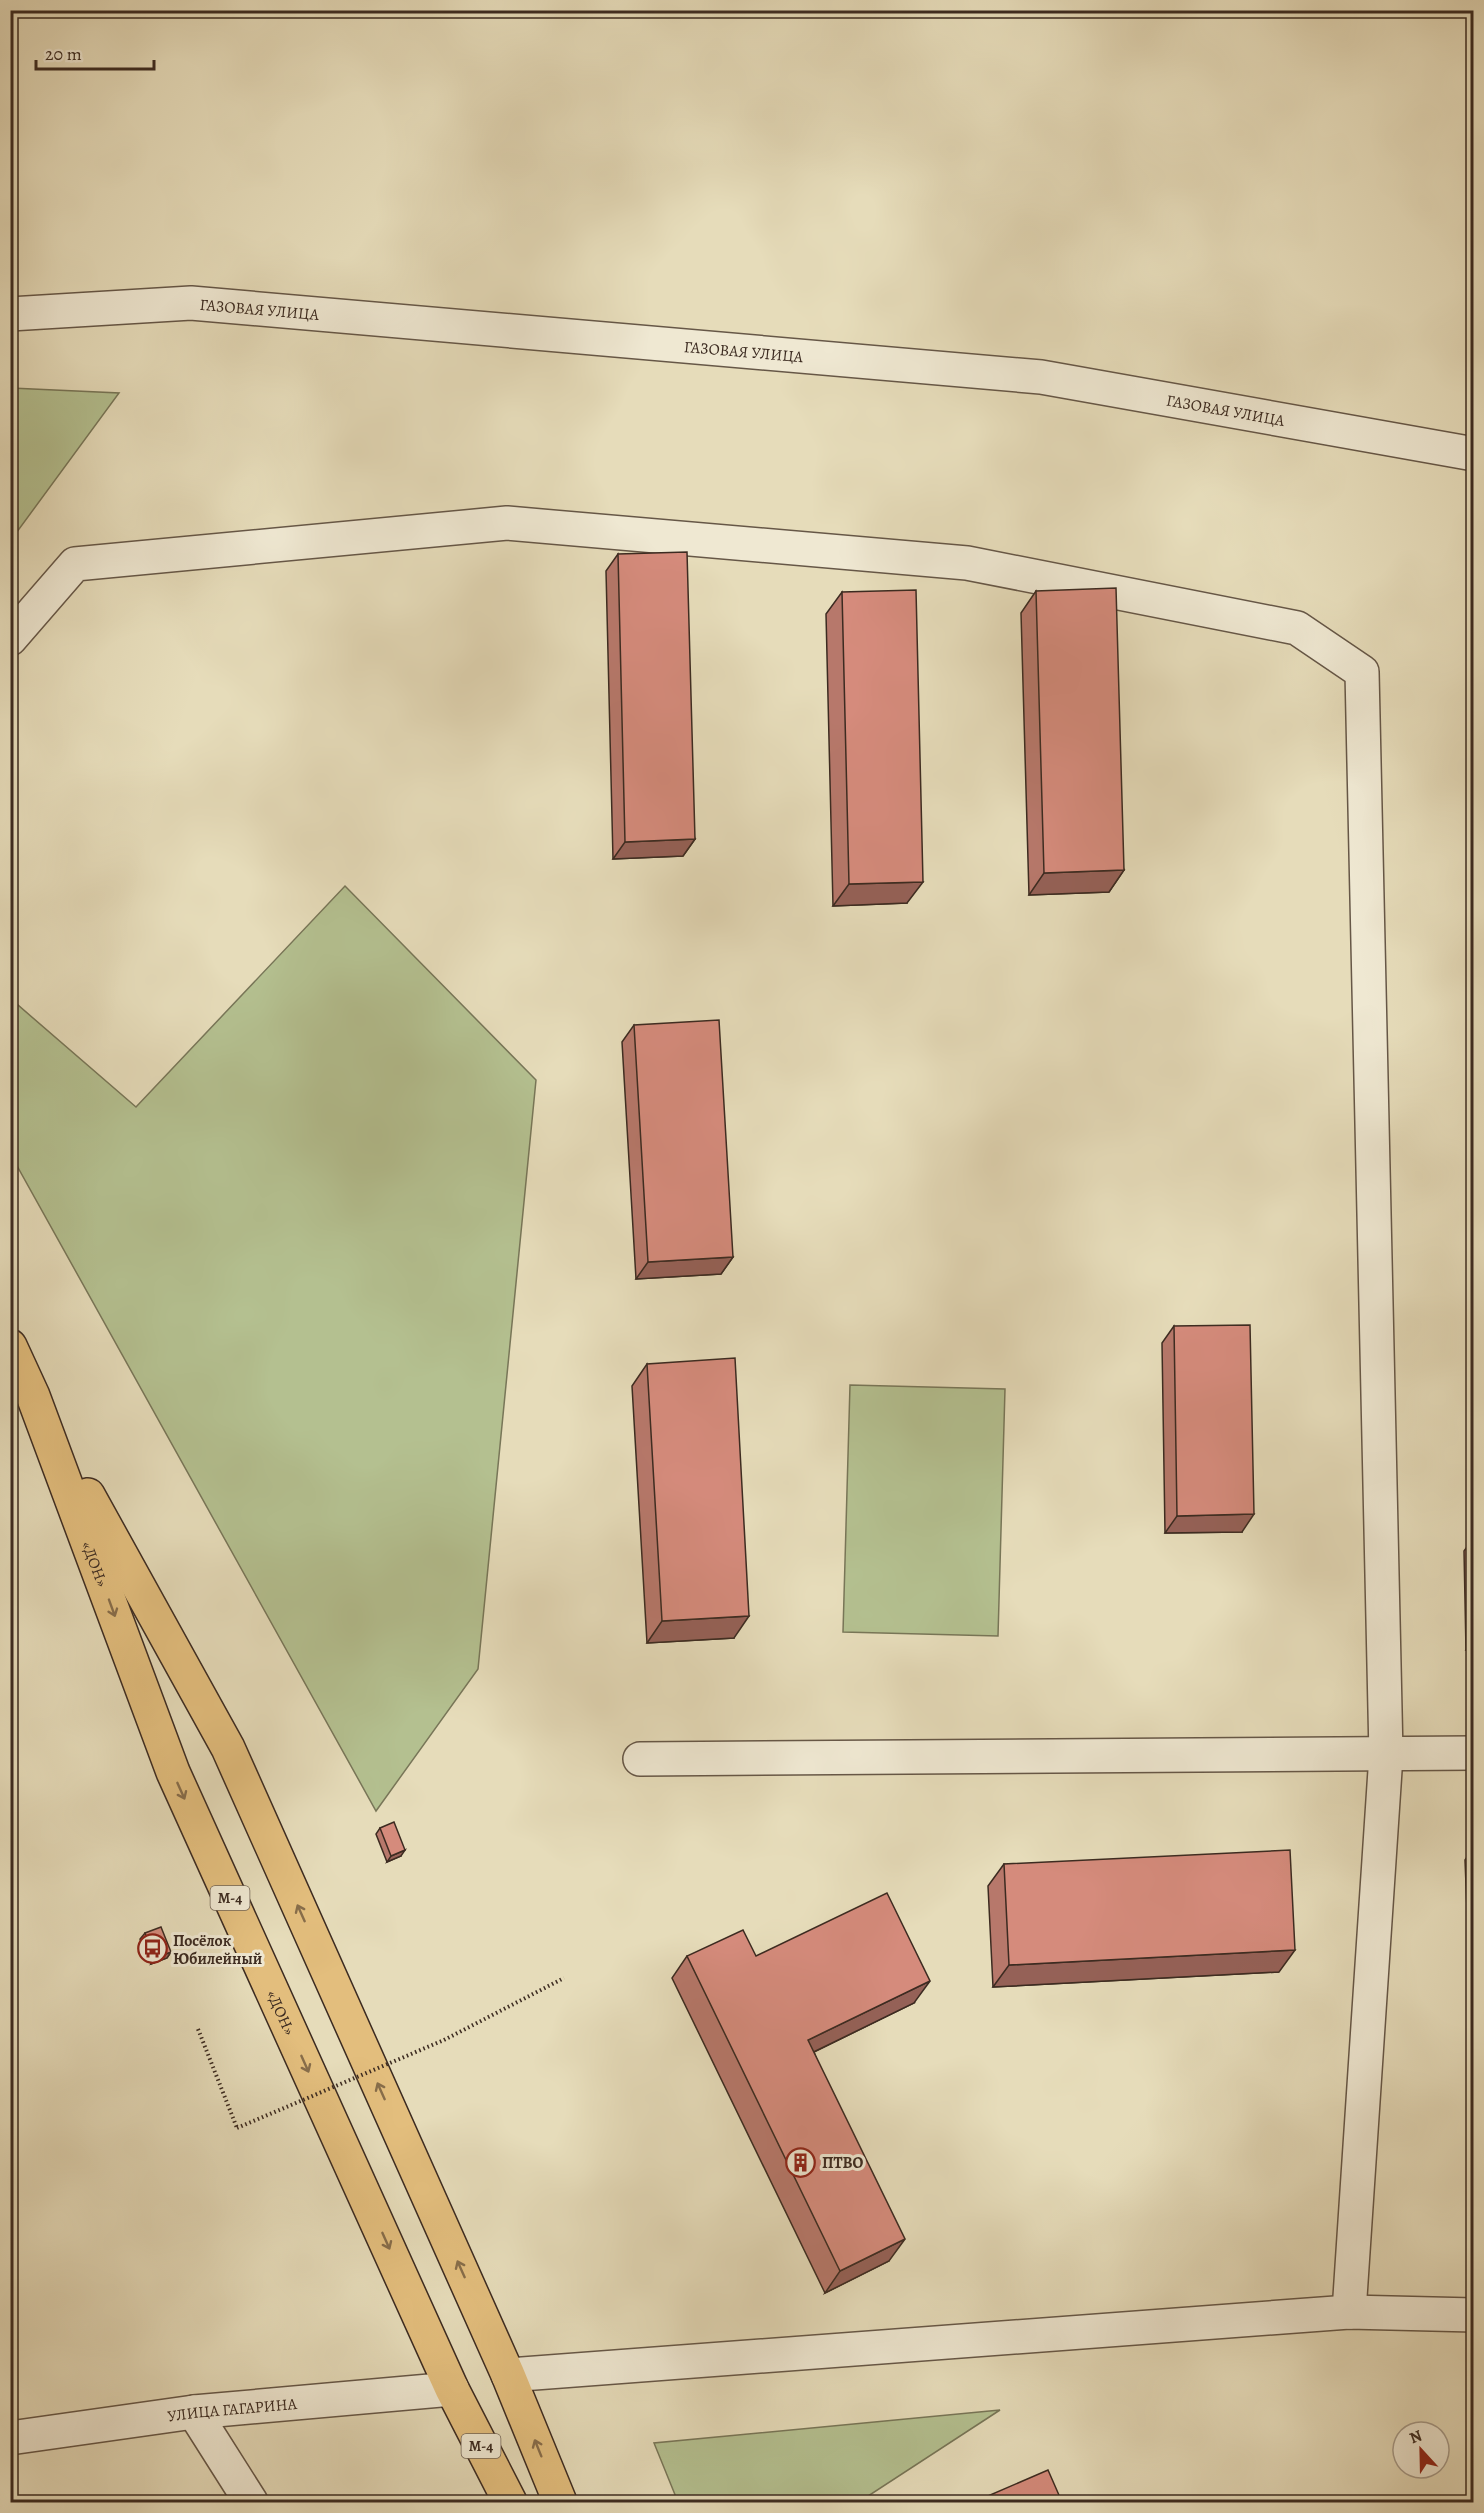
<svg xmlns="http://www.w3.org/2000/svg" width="1484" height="2513" viewBox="0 0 1484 2513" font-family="Alegreya,serif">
  <rect width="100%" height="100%" fill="#e6dcba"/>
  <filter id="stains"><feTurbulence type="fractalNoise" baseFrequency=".00333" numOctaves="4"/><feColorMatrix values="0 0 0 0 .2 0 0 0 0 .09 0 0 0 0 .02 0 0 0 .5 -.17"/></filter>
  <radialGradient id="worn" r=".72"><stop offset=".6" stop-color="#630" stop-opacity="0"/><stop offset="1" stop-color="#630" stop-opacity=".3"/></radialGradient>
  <path fill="#b4c090" stroke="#787658" stroke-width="1.5" d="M 11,388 L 119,393 L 11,540 L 10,388 Z
    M 345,886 L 536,1080 L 478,1669 L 376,1811 L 11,1155 L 11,999 L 136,1107 Z
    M 850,1385 L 1005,1389 L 998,1636 L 843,1632 Z
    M 1000,2410 L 859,2502 L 678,2502 L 654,2443 Z"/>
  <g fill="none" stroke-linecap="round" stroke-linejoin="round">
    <defs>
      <g id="street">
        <path id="s1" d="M 10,314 L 191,303 L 1041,377 L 1474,454"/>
        <path d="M 10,639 L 75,564 L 507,523 L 967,563 L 1297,628 L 1362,672 L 1386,1755 L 1349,2312"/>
        <path d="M 640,1759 L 1474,1753"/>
        <path d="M 508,2375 L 1349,2312 L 1474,2315"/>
        <path d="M 194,2412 L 251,2502"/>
        <path id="s2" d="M 10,2438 L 194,2412 L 452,2389"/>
      </g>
      <g id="primary">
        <path id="s3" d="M 10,1346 L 33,1396 L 173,1772 L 452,2389 L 510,2502"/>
        <path d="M 88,1495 L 228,1748 L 508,2375 L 560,2502"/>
      </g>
    </defs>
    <use href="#street" stroke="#665747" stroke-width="36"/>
    <use href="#primary" stroke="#3c2b21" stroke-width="36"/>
    <path stroke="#3c2b21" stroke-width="4" stroke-dasharray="1.5 3" stroke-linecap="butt" d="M 198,2029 L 237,2128
      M 444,2040 L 564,1978"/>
    <use href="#street" stroke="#efe8d2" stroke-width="33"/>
    <use href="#primary" stroke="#e3be7d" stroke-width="33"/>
    <path stroke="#3c2b21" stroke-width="4" stroke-dasharray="1.5 3" stroke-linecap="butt" d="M 237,2128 L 444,2040"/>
  </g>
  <path fill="#b7786b" stroke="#3c2b21" stroke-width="1.5" d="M 618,554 L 695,839 L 683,856 L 613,859 L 606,571 Z
    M 1036,591 L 1124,870 L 1109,892 L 1029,895 L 1021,613 Z
    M 842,592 L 907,903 L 833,906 L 826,614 Z
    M 634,1025 L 733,1257 L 721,1274 L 636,1279 L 622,1042 Z
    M 1174,1326 L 1242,1532 L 1165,1533 L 1162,1343 Z
    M 647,1364 L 734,1638 L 647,1643 L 632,1386 Z
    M 1473,1539 L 1473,1650 L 1466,1650 L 1464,1551 L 1472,1540 Z
    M 380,1828 L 401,1856 L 387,1862 L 376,1834 Z
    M 1473,1848 L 1473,2058 L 1465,1860 Z
    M 1004,1864 L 1279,1972 L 993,1987 L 988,1886 Z
    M 145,1933 L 171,1952 L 167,1958 L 151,1964 L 140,1939 Z
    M 687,1956 L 756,1956 L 914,2003 L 814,2052 L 889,2261 L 825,2293 L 672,1978 Z"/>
  <path fill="#956157" stroke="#3c2b21" stroke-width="1.5" d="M 695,839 L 683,856 L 613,859 L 625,842 Z
    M 1124,870 L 1109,892 L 1029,895 L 1044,873 Z
    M 923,882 L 907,903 L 833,906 L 849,884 Z
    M 733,1257 L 721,1274 L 636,1279 L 648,1262 Z
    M 1254,1514 L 1242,1532 L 1165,1533 L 1177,1516 Z
    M 749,1616 L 734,1638 L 647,1643 L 662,1621 Z
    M 1473,1639 L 1473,1650 L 1466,1650 Z
    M 405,1850 L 401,1856 L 387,1862 L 391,1856 Z
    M 1295,1950 L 1279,1972 L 993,1987 L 1009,1965 Z
    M 171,1952 L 167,1958 L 151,1964 L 155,1958 Z
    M 930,1981 L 914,2003 L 793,2062 L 808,2040 Z
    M 905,2239 L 889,2261 L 825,2293 L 840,2271 Z"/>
  <path fill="#d58b7c" stroke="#3c2b21" stroke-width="1.5" d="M 687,552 L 695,839 L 625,842 L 618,554 Z
    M 1116,588 L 1124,870 L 1044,873 L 1036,591 Z
    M 916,590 L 923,882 L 849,884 L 842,592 Z
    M 719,1020 L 733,1257 L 648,1262 L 634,1025 Z
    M 1250,1325 L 1254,1514 L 1177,1516 L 1174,1326 Z
    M 735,1358 L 749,1616 L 662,1621 L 647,1364 Z
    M 1473,1539 L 1473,1620 L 1472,1540 Z
    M 394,1822 L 405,1850 L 391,1856 L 380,1828 Z
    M 1290,1850 L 1295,1950 L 1009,1965 L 1004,1864 Z
    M 887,1893 L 930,1981 L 808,2040 L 905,2239 L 840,2271 L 687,1956 L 743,1930 L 756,1956 Z
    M 161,1927 L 171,1952 L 155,1958 L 145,1933 Z
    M 10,2214 L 12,2245 L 10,2245 Z
    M 1048,2470 L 1062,2502 L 974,2502 Z"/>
  <defs><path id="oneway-shaft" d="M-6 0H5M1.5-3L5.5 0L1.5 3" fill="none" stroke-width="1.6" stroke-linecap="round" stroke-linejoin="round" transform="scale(1.5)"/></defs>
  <g stroke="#876d4a">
    <use href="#oneway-shaft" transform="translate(112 1608) rotate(70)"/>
    <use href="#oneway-shaft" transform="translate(181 1791) rotate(66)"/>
    <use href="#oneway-shaft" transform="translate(301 1913) rotate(-114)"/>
    <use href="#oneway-shaft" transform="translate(305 2064) rotate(66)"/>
    <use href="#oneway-shaft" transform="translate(381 2091) rotate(-114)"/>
    <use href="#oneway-shaft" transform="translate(386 2241) rotate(66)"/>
    <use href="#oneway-shaft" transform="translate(461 2269) rotate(-114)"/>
    <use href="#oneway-shaft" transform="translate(538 2448) rotate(-112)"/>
  </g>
  <defs>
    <symbol id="bus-ring" viewBox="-11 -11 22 22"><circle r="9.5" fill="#efe8d2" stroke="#8f2418" stroke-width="1.5"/><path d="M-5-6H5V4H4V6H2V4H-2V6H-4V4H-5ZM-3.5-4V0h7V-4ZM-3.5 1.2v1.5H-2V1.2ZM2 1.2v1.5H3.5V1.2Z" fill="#8f2418"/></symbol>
    <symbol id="building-ring" viewBox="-11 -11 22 22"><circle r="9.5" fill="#efe8d2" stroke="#8f2418" stroke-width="1.5"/><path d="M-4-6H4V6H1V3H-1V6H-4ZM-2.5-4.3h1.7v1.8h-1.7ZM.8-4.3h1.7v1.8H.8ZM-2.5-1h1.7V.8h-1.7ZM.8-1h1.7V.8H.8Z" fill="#8f2418"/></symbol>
  </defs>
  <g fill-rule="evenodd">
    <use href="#bus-ring" x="136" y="1932" width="33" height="33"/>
    <use href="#building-ring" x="784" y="2146" width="33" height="33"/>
  </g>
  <g text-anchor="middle" stroke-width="6" stroke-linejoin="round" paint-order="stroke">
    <g fill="#efe8d2" stroke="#726456" stroke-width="1.5">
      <rect x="210.5" y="1886" width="39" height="24" rx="4.5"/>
      <rect x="461.5" y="2434" width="39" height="24" rx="4.5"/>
    </g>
    <g font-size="15" font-weight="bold" fill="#3c2b21">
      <text x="230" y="1903">М-4</text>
      <text x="481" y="2451">М-4</text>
    </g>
    <g font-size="16" fill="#3c2b21" stroke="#efe8d2">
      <text dy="6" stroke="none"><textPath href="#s1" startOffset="250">ГАЗОВАЯ УЛИЦА</textPath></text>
      <text dy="6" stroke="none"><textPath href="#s1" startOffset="736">ГАЗОВАЯ УЛИЦА</textPath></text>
      <text dy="6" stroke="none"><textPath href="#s1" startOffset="1222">ГАЗОВАЯ УЛИЦА</textPath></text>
      <text dy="6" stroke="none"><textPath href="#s3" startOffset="234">«ДОН»</textPath></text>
      <text dy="6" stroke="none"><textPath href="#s3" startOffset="720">«ДОН»</textPath></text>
      <text dy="6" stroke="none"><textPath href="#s2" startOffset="224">УЛИЦА ГАГАРИНА</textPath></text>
    </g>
    <g font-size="16" font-weight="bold" fill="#3c2b21" stroke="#efe8d2" text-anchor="start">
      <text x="173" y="1946">Посёлок<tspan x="173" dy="18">Юбилейный</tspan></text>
      <text x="822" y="2168">ПТВО</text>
    </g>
  </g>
  <rect width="1484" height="2513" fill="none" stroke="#e6dcba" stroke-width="36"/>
  <rect x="12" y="12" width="1460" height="2489" fill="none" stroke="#3c2b21" stroke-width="3"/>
  <rect x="18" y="18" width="1448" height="2477" fill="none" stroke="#3c2b21" stroke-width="1.5"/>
  <g transform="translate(1421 2450) rotate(338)"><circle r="28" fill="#efe8d2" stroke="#a79c8b" stroke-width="1.5"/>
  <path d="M0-4.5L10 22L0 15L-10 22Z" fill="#8f2418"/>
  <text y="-9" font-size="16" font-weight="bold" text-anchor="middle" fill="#3c2b21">N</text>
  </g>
  <path d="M36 60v9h118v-9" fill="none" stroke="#3c2b21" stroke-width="3"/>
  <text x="45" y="60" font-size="18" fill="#3c2b21" stroke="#efe8d2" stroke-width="4.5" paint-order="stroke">20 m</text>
  <rect width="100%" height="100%" filter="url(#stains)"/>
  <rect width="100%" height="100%" fill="url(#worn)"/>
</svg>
